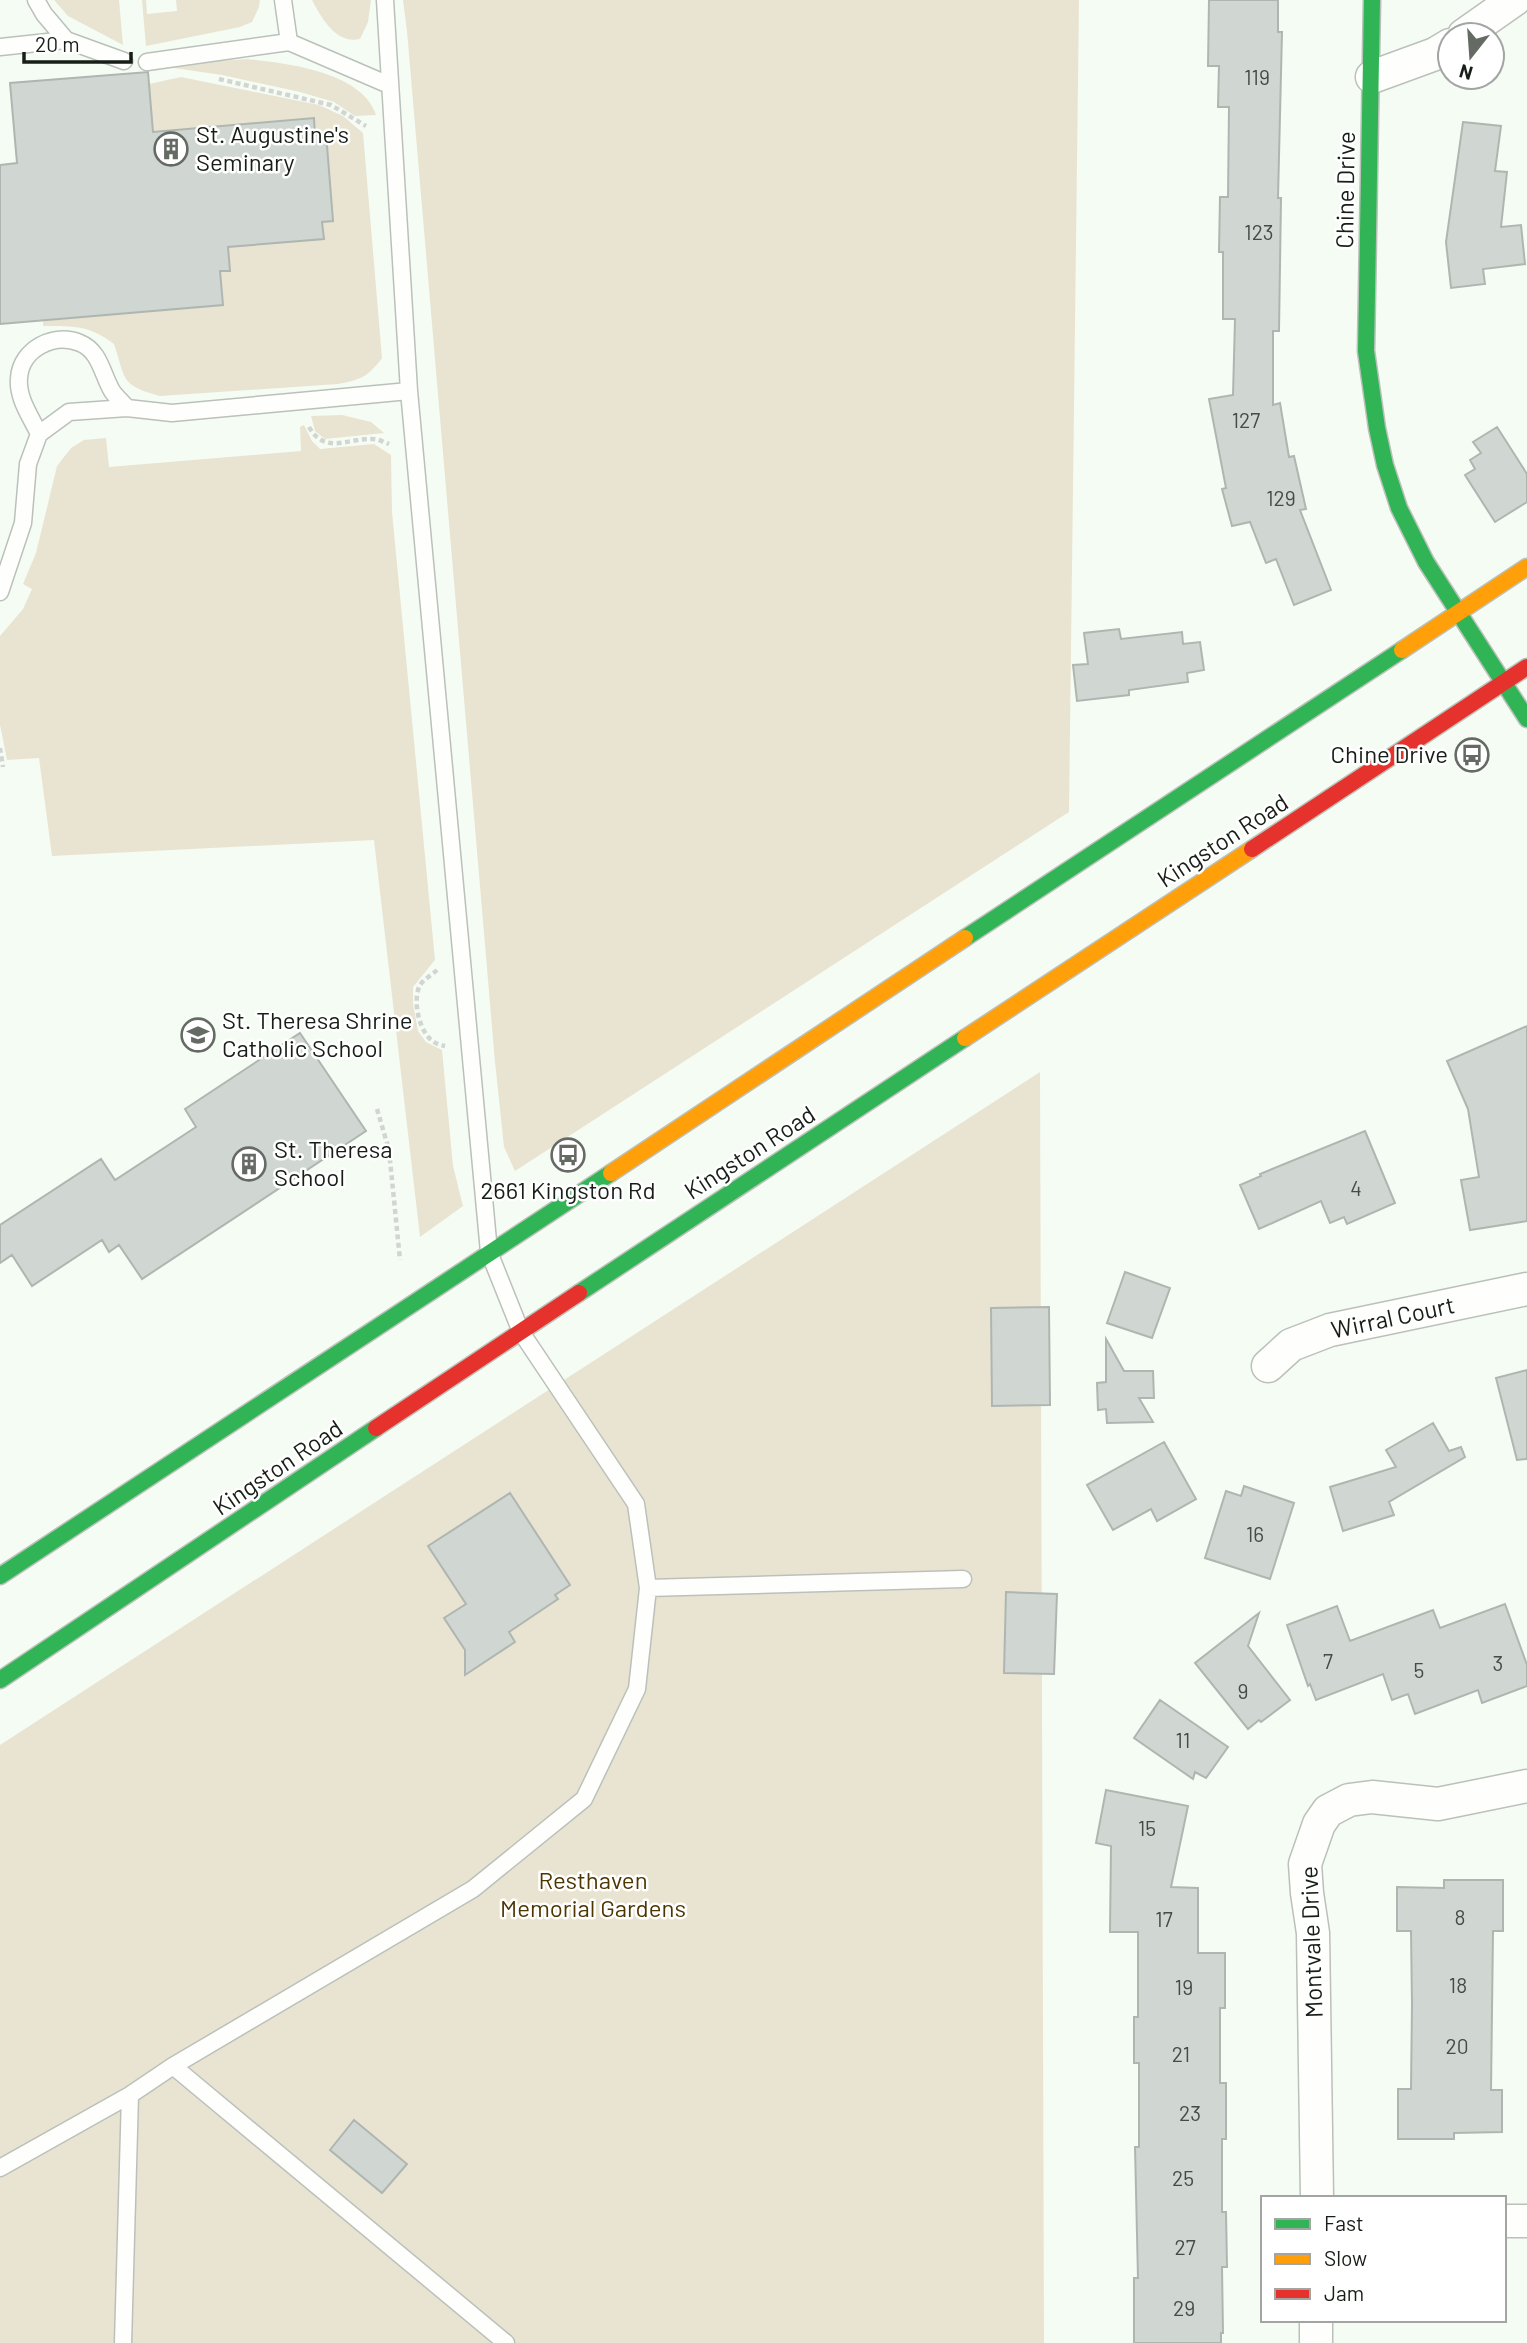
<svg xmlns="http://www.w3.org/2000/svg" width="1527" height="2343" viewBox="0 0 1527 2343" font-family="Barlow,sans-serif">
  <rect width="100%" height="100%" fill="#f5fcf4"/>
  <path fill="#e9e4d1" d="M 54,0 L 119,0 L 123,45 L 68,16 Z
    M 142,0 L 146,0 L 147,14 L 177,11 L 176,0 L 260,0 L 259,7 L 252,22 L 240,27 L 146,46 Z
    M 312,0 L 371,0 L 368,22 L 360,39 C 336,44 322,19 312,0 Z
    M 403,0 L 1079,0 L 1069,812 L 515,1171 L 504,1147 L 495,1062 L 407,31 Z
    M 247,59 C 286,63 363,72 376,115 L 355,116 L 334,102 L 300,92 L 222,75 L 174,68 L 167,64 Z
    M 181,77 L 319,105 L 343,116 L 363,133 L 382,358 C 368,377 360,380 338,384 L 160,396 C 120,385 126,380 114,344 C 89,325 73,326 43,326 L 43,321 L 222,305 L 220,271 L 230,270 L 228,247 L 324,238 L 322,222 L 333,221 L 326,134 L 153,132 L 149,84 Z
    M 342,415 L 371,422 L 384,433 L 325,439 L 315,431 L 311,416 Z
    M 304,425 L 312,441 L 320,449 L 374,444 L 391,455 L 392,512 L 435,960 L 413,987 L 413,1004 L 418,1031 L 426,1042 L 442,1050 L 453,1166 L 463,1206 L 420,1237 L 374,840 L 52,856 L 39,758 L 7,760 L 0,725 L 0,636 L 23,609 L 32,589 L 23,584 L 36,553 L 57,466 L 71,448 L 84,440 L 106,438 L 109,467 L 301,451 L 300,427 Z
    M 1040,1072 L 1044,2343 L 0,2343 L 0,1745 Z"/>
  <path fill="#d0d7d2" stroke="#afb6b1" stroke-width="2" d="M 1209,0 L 1278,0 L 1278,32 L 1282,32 L 1278,198 L 1281,198 L 1279,331 L 1273,331 L 1273,405 L 1280,403 L 1289,457 L 1294,456 L 1306,509 L 1300,510 L 1331,590 L 1294,605 L 1276,559 L 1266,563 L 1250,522 L 1232,526 L 1222,489 L 1226,488 L 1209,399 L 1233,395 L 1235,319 L 1223,319 L 1223,252 L 1219,252 L 1220,197 L 1228,197 L 1229,107 L 1218,107 L 1219,66 L 1208,66 Z
    M 148,72 L 153,132 L 314,118 L 315,135 L 326,133 L 333,221 L 322,222 L 324,239 L 228,247 L 230,271 L 220,271 L 223,305 L 0,324 L 0,165 L 17,163 L 10,83 Z
    M 1463,122 L 1501,126 L 1495,171 L 1507,172 L 1501,227 L 1521,225 L 1525,264 L 1483,269 L 1485,284 L 1451,288 L 1446,242 Z
    M 1497,427 L 1527,474 L 1527,502 L 1495,522 L 1465,475 L 1475,469 L 1470,460 L 1481,453 L 1473,442 Z
    M 1119,629 L 1121,639 L 1182,632 L 1183,644 L 1200,642 L 1204,670 L 1187,673 L 1188,682 L 1129,690 L 1129,695 L 1077,701 L 1073,665 L 1088,664 L 1084,633 Z
    M 1527,1026 L 1527,1221 L 1470,1230 L 1461,1180 L 1479,1177 L 1468,1109 L 1447,1061 Z
    M 300,1033 L 366,1131 L 142,1279 L 119,1245 L 109,1252 L 102,1240 L 32,1286 L 12,1255 L 0,1263 L 0,1225 L 101,1159 L 115,1180 L 196,1127 L 185,1109 Z
    M 1365,1131 L 1395,1203 L 1347,1224 L 1344,1217 L 1330,1223 L 1321,1201 L 1259,1229 L 1240,1185 L 1261,1176 L 1260,1174 Z
    M 1125,1272 L 1170,1288 L 1152,1338 L 1107,1323 Z
    M 1049,1307 L 1050,1405 L 992,1406 L 991,1308 Z
    M 1106,1339 L 1124,1371 L 1153,1371 L 1154,1398 L 1139,1398 L 1153,1422 L 1107,1423 L 1106,1409 L 1098,1410 L 1097,1383 L 1106,1382 Z
    M 1527,1370 L 1527,1459 L 1517,1460 L 1496,1378 Z
    M 1433,1423 L 1449,1451 L 1461,1447 L 1465,1457 L 1389,1502 L 1394,1515 L 1343,1531 L 1330,1487 L 1396,1467 L 1386,1450 Z
    M 1164,1442 L 1196,1499 L 1157,1521 L 1151,1509 L 1113,1530 L 1087,1485 Z
    M 1244,1486 L 1294,1503 L 1270,1579 L 1205,1558 L 1226,1491 L 1241,1496 Z
    M 510,1493 L 570,1585 L 555,1595 L 558,1599 L 509,1632 L 515,1642 L 465,1675 L 465,1650 L 444,1618 L 466,1604 L 428,1546 Z
    M 1006,1592 L 1057,1594 L 1054,1674 L 1004,1673 Z
    M 1505,1604 L 1527,1665 L 1527,1686 L 1482,1703 L 1478,1690 L 1415,1714 L 1408,1694 L 1392,1700 L 1383,1674 L 1316,1700 L 1310,1684 L 1308,1686 L 1287,1625 L 1337,1606 L 1350,1641 L 1433,1610 L 1440,1628 Z
    M 1259,1613 L 1248,1646 L 1290,1700 L 1261,1722 L 1259,1720 L 1248,1729 L 1195,1663 Z
    M 1160,1700 L 1228,1747 L 1206,1778 L 1195,1772 L 1193,1779 L 1134,1738 Z
    M 1106,1790 L 1188,1806 L 1171,1887 L 1198,1888 L 1198,1953 L 1225,1953 L 1225,2008 L 1220,2008 L 1220,2083 L 1226,2083 L 1226,2139 L 1222,2139 L 1222,2212 L 1226,2212 L 1227,2267 L 1222,2267 L 1223,2333 L 1221,2333 L 1221,2343 L 1134,2343 L 1134,2278 L 1138,2278 L 1135,2147 L 1139,2147 L 1139,2063 L 1134,2063 L 1134,2017 L 1138,2017 L 1138,1932 L 1110,1932 L 1111,1846 L 1096,1843 Z
    M 1444,1880 L 1503,1880 L 1503,1931 L 1493,1931 L 1491,2090 L 1502,2090 L 1502,2132 L 1454,2133 L 1454,2139 L 1398,2139 L 1398,2089 L 1411,2089 L 1412,2005 L 1411,1931 L 1397,1931 L 1397,1887 L 1444,1888 Z
    M 354,2120 L 407,2164 L 382,2193 L 330,2150 Z"/>
  <g fill="none" stroke-linecap="round" stroke-linejoin="round">
    <defs>
      <path id="lane" d="M 283,0 L 289,42 L 389,85
        M 385,0 L 409,391
        M 66,40 L 124,61
        M 0,47 L 66,40 L 44,14 L 36,0
        M 147,62 L 289,42
        M 39,434 C 31,417 17,398 19,378 C 21,349 54,332 80,343 C 100,351 102,374 112,391 C 116,397 122,402 127,408
        M 0,592 L 23,523 L 28,464 L 39,434 L 69,412 L 127,408 L 172,413 L 409,391 L 489,1252 L 521,1332 L 636,1504 L 648,1588 L 637,1689 L 584,1799 L 473,1889 L 173,2066 L 130,2095 L 0,2168
        M 648,1588 L 963,1579
        M 173,2066 L 506,2343
        M 123,2343 L 130,2095"/>
      <path id="street" d="M 1464,35 L 1514,0
        M 1372,77 L 1435,54 L 1450,45
        M 1268,1366 L 1291,1345 L 1330,1330 L 1527,1289
        M 1317,2198 L 1313,1933 L 1307,1893 L 1305,1864 L 1319,1824 L 1328,1811 L 1349,1800 L 1372,1797 L 1438,1804 L 1527,1786
        M 1504,2221 L 1527,2221
        M 1316,2343 L 1316,2320"/>
      <path id="fast" d="M 1372,0 L 1366,351 L 1377,428 L 1385,465 L 1399,508 L 1426,562 L 1527,719
        M 965,938 L 1402,650
        M 579,1293 L 965,1038
        M 0,1576 L 611,1173
        M 0,1680 L 376,1428"/>
      <path id="slow" d="M 1402,650 L 1527,567
        M 965,1038 L 1252,849
        M 611,1173 L 965,938"/>
      <path id="jam" d="M 1252,849 L 1527,667
        M 376,1428 L 579,1293"/>
    </defs>
    <use href="#lane" stroke="#bbc1ba" stroke-width="19"/>
    <use href="#street" stroke="#bbc1ba" stroke-width="35"/>
    <use href="#fast" stroke="#bbc1ba" stroke-width="19"/>
    <use href="#slow" stroke="#bbc1ba" stroke-width="19"/>
    <use href="#jam" stroke="#bbc1ba" stroke-width="19"/>
    <path stroke="#d2d5d2" stroke-width="4.5" stroke-dasharray="5 3.5" stroke-linecap="butt" d="M 219,79 L 331,105 L 366,126
      M 309,427 C 325,455 347,438 373,439 C 378,439 384,442 389,444
      M 0,748 L 3,767
      M 437,970 C 432,975 424,979 420,985 C 412,1000 419,1033 434,1042 C 437,1044 441,1045 445,1046
      M 377,1109 L 389,1150 L 400,1260"/>
    <use href="#lane" stroke="#fefffd" stroke-width="16"/>
    <use href="#street" stroke="#fefffd" stroke-width="32"/>
    <use href="#fast" stroke="#30b455" stroke-width="16"/>
    <use href="#slow" stroke="#ff9f0a" stroke-width="16"/>
    <use href="#jam" stroke="#e5322d" stroke-width="16"/>
  </g>
  <defs>
    <symbol id="building-ring" viewBox="-11 -11 22 22"><circle r="9.5" fill="#fff" stroke="#656b64" stroke-width="1.5"/><path d="M-4-6H4V6H1V3H-1V6H-4ZM-2.5-4.3h1.7v1.8h-1.7ZM.8-4.3h1.7v1.8H.8ZM-2.5-1h1.7V.8h-1.7ZM.8-1h1.7V.8H.8Z" fill="#656b64"/></symbol>
    <symbol id="bus-ring" viewBox="-11 -11 22 22"><circle r="9.5" fill="#fff" stroke="#656b64" stroke-width="1.5"/><path d="M-5-6H5V4H4V6H2V4H-2V6H-4V4H-5ZM-3.5-4V0h7V-4ZM-3.5 1.2v1.5H-2V1.2ZM2 1.2v1.5H3.5V1.2Z" fill="#656b64"/></symbol>
    <symbol id="school-ring" viewBox="-11 -11 22 22"><circle r="9.5" fill="#fff" stroke="#656b64" stroke-width="1.5"/><path d="M0-5L7-2L0 1L-7-2ZM-4 1L0 2.5L4 1V4Q0 6-4 4Z" fill="#656b64"/></symbol>
  </defs>
  <g fill-rule="evenodd">
    <use href="#building-ring" x="152" y="130" width="38" height="38"/>
    <use href="#bus-ring" x="1453" y="736" width="38" height="38"/>
    <use href="#school-ring" x="179" y="1016" width="38" height="38"/>
    <use href="#bus-ring" x="549" y="1136" width="38" height="38"/>
    <use href="#building-ring" x="230" y="1145" width="38" height="38"/>
  </g>
  <g text-anchor="middle" stroke-width="5" stroke-linejoin="round" paint-order="stroke">
    <g font-size="21" fill="#454c46">
      <text x="1257" y="85">119</text>
      <text x="1259" y="240">123</text>
      <text x="1246" y="428">127</text>
      <text x="1281" y="506">129</text>
      <text x="1356" y="1196">4</text>
      <text x="1255" y="1542">16</text>
      <text x="1328" y="1669">7</text>
      <text x="1498" y="1671">3</text>
      <text x="1419" y="1678">5</text>
      <text x="1243" y="1699">9</text>
      <text x="1183" y="1748">11</text>
      <text x="1147" y="1836">15</text>
      <text x="1460" y="1925">8</text>
      <text x="1164" y="1927">17</text>
      <text x="1458" y="1993">18</text>
      <text x="1184" y="1995">19</text>
      <text x="1457" y="2054">20</text>
      <text x="1181" y="2062">21</text>
      <text x="1190" y="2121">23</text>
      <text x="1183" y="2186">25</text>
      <text x="1185" y="2255">27</text>
      <text x="1184" y="2316">29</text>
    </g>
    <g font-size="24" fill="#171d17" stroke="#fff" text-anchor="start">
      <text x="196" y="143">St. Augustine's<tspan x="196" dy="28">Seminary</tspan></text>
      <text x="1448" y="763" text-anchor="end">Chine Drive</text>
      <text x="222" y="1029">St. Theresa Shrine<tspan x="222" dy="28">Catholic School</tspan></text>
      <text x="274" y="1158">St. Theresa<tspan x="274" dy="28">School</tspan></text>
      <text x="568" y="1199" text-anchor="middle">2661 Kingston Rd</text>
    </g>
    <g font-size="24" fill="#171d17" stroke="#fff">
      <text transform="translate(1346 190) rotate(-89)" y="8">Chine Drive</text>
      <text transform="translate(1223 841) rotate(-33)" y="8">Kingston Road</text>
      <text transform="translate(750 1153) rotate(-33)" y="8">Kingston Road</text>
      <text transform="translate(1393 1318) rotate(-12)" y="8">Wirral Court</text>
      <text transform="translate(278 1468) rotate(-34)" y="8">Kingston Road</text>
      <text transform="translate(1312 1942) rotate(-92)" y="8">Montvale Drive</text>
    </g>
    <g font-size="24" fill="#4e3601" stroke="#fff">
      <text x="593" y="1889">Resthaven<tspan x="593" dy="28">Memorial Gardens</tspan></text>
    </g>
  </g>
  <rect x="1261" y="2196" width="245" height="126" fill="#ffffff" stroke="#a2a5a2" stroke-width="2"/>
  <rect x="1275" y="2219" width="35" height="10" fill="#30b455" stroke="#a2a5a2" stroke-width="2"/>
  <text x="1324" y="2231" font-size="21" fill="#171d17">Fast</text>
  <rect x="1275" y="2254" width="35" height="10" fill="#ff9f0a" stroke="#a2a5a2" stroke-width="2"/>
  <text x="1324" y="2266" font-size="21" fill="#171d17">Slow</text>
  <rect x="1275" y="2289" width="35" height="10" fill="#e5322d" stroke="#a2a5a2" stroke-width="2"/>
  <text x="1324" y="2301" font-size="21" fill="#171d17">Jam</text>
  <g transform="translate(1471 56) rotate(197)"><circle r="33" fill="#ffffff" stroke="#a2a5a2" stroke-width="2"/>
  <path d="M0-5L12 26L0 18L-12 26Z" fill="#656b64"/>
  <text y="-10" font-size="19" font-weight="bold" text-anchor="middle" fill="#171d17">N</text>
  </g>
  <path d="M24 52v10h107v-10" fill="none" stroke="#171d17" stroke-width="3.5"/>
  <text x="35" y="52" font-size="21" fill="#171d17" stroke="#ffffff" stroke-width="5" paint-order="stroke">20 m</text>
</svg>
